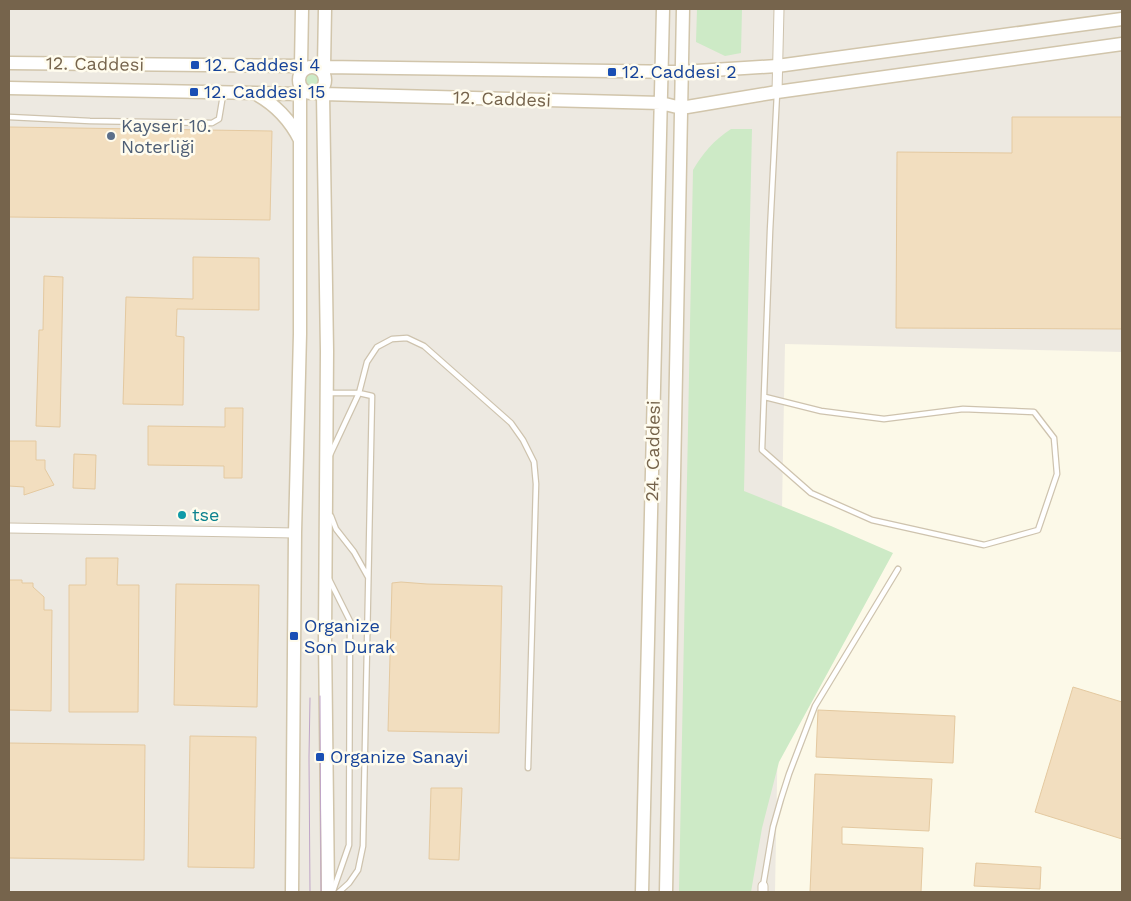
<svg xmlns="http://www.w3.org/2000/svg" width="1131" height="901" viewBox="0 0 1131 901" font-family="'Work Sans',sans-serif">
  <rect width="100%" height="100%" fill="#fcf9e8"/>
  <path fill="#ede9e1" d="M 9,9 L 1122,9 L 1122,352 L 785,344 L 775,892 L 9,892 Z"/>
  <path fill="#cdeac6" d="M 697,9 L 742,9 L 741,53 L 725,56 L 696,42 Z
    M304 80a8 8 0 1 1 16 0a8 8 0 1 1-16 0Z
    M 731,129 L 752,129 L 744,491 L 831,526 L 893,553 L 779,762 L 762,828 L 751,892 L 679,892 L 693,170 C 703,153 714,140 731,129 Z"/>
  <path fill="#f2debf" stroke="#e4c9a0" d="M 1012,117 L 1122,117 L 1122,329 L 896,328 L 897,152 L 1012,153 Z
    M 9,127 L 272,131 L 270,220 L 9,217 Z
    M 193,257 L 259,258 L 259,310 L 177,309 L 176,336 L 184,337 L 183,405 L 123,404 L 126,297 L 193,299 Z
    M 44,276 L 63,277 L 60,427 L 36,426 L 39,330 L 43,330 Z
    M 225,408 L 243,408 L 242,478 L 224,478 L 224,466 L 148,465 L 148,426 L 225,427 Z
    M 9,441 L 36,441 L 36,460 L 45,460 L 45,469 L 54,485 L 24,495 L 24,487 L 9,486 Z
    M 74,454 L 96,455 L 95,489 L 73,488 Z
    M 86,558 L 118,558 L 117,585 L 139,585 L 138,712 L 69,712 L 69,585 L 86,585 Z
    M 9,580 L 22,580 L 22,583 L 33,583 L 33,587 L 44,597 L 44,610 L 52,610 L 51,711 L 9,710 Z
    M 401,582 L 427,584 L 502,586 L 499,733 L 388,731 L 392,583 Z
    M 176,584 L 259,585 L 257,707 L 174,705 Z
    M 1073,687 L 1122,702 L 1122,839 L 1035,812 Z
    M 818,710 L 955,716 L 953,763 L 816,757 Z
    M 190,736 L 256,737 L 254,868 L 188,867 Z
    M 9,743 L 145,745 L 144,860 L 9,858 Z
    M 815,774 L 932,779 L 929,831 L 842,827 L 842,844 L 923,848 L 921,892 L 810,892 Z
    M 431,788 L 462,788 L 459,860 L 429,859 Z
    M 976,863 L 1041,867 L 1040,889 L 974,886 Z"/>
  <g fill="none" stroke-linecap="round" stroke-linejoin="round">
    <defs>
      <path id="lane" d="M 9,117 L 90,121 L 212,123 L 219,119 L 223,95
        M 328,393 L 359,393 L 367,362 L 377,347 L 392,339 L 407,338 L 424,346 L 511,423 L 523,440 L 534,462 L 536,484 L 528,768
        M 765,397 L 821,411 L 884,419 L 963,409 L 1034,412 L 1054,438 L 1057,474 L 1038,530 L 984,545 L 872,520 L 811,493 L 762,450 L 770,231 L 777,93
        M 330,455 L 359,393 L 372,396 L 363,846 L 358,870 L 349,883 L 339,892
        M 331,516 L 336,529 L 354,552 L 368,577
        M 329,579 L 350,621 L 349,845 L 333,891
        M 763,886 L 773,827 L 781,799 L 789,774 L 815,706 L 898,569"/>
      <path id="street" d="M 777,92 L 779,9
        M 9,528 L 295,533
        M 763,892 L 763,886"/>
      <path id="secondary" d="M 302,9 L 301,66 L 303,70
        M 9,63 L 301,66
        M299 80a13 13 0 1 1 26 0a13 13 0 1 1-26 0Z
        M 324,67 L 681,72 L 777,66 L 1122,19
        M 321,70 L 324,67 L 325,9
        M 9,88 L 300,94
        M 320,91 L 323,94 L 327,351 L 325,638 L 328,892
        M 256,94 C 276,105 290,120 300,140
        M 323,94 L 661,103 L 681,108 L 777,92 L 1122,44
        M 292,892 L 295,533 L 300,334 L 300,94 L 303,90
        M 642,892 L 663,9
        M 666,892 L 683,9"/>
    </defs>
    <use href="#lane" stroke="#cec3ae" stroke-width="7"/>
    <use href="#street" stroke="#cec3ae" stroke-width="11"/>
    <use href="#secondary" stroke="#d1c5ab" stroke-width="15"/>
    <use href="#lane" stroke="#fff" stroke-width="4.5"/>
    <use href="#street" stroke="#fff" stroke-width="9"/>
    <use href="#secondary" stroke="#fff" stroke-width="12"/>
    <path stroke="#bfa5c7" stroke-width="1" d="M 320,696 L 321,892
      M 310,698 L 309,757 L 310,892"/>
  </g>
  <g fill="#1a4fb4" stroke="#fffcee" stroke-width="2">
    <rect x="190" y="60" width="10" height="10" rx="2.5"/>
    <rect x="607" y="67" width="10" height="10" rx="2.5"/>
    <rect x="189" y="87" width="10" height="10" rx="2.5"/>
    <rect x="289" y="631" width="10" height="10" rx="2.5"/>
    <rect x="315" y="752" width="10" height="10" rx="2.5"/>
  </g>
  <circle fill="#5c6f8a" stroke="#fffcee" stroke-width="2" cx="111" cy="136" r="5"/>
  <circle fill="#0f9aa8" stroke="#fffcee" stroke-width="2" cx="182" cy="515" r="5"/>
  <g text-anchor="middle" stroke-width="5" stroke-linejoin="round" paint-order="stroke">
    <g font-size="18" fill="#76644c" stroke="#fffcee">
      <text transform="translate(95 64) rotate(1)" y="6">12. Caddesi</text>
      <text transform="translate(502 99) rotate(2)" y="6">12. Caddesi</text>
      <text transform="translate(653 451) rotate(-89)" y="6">24. Caddesi</text>
    </g>
    <g font-size="18" fill="#164399" stroke="#fffcee" text-anchor="start">
      <text x="205" y="71">12. Caddesi 4</text>
      <text x="622" y="78">12. Caddesi 2</text>
      <text x="204" y="98">12. Caddesi 15</text>
      <text x="304" y="632">Organize<tspan x="304" dy="21">Son Durak</tspan></text>
      <text x="330" y="763">Organize Sanayi</text>
    </g>
    <g font-size="18" fill="#4e5e75" stroke="#fffcee" text-anchor="start">
      <text x="121" y="132">Kayseri 10.<tspan x="121" dy="21">Noterliği</tspan></text>
    </g>
    <g font-size="18" fill="#0d838f" stroke="#fffcee" text-anchor="start">
      <text x="192" y="521">tse</text>
    </g>
  </g>
  <rect width="1131" height="901" fill="none" stroke="#76644c" stroke-width="20"/>
</svg>
